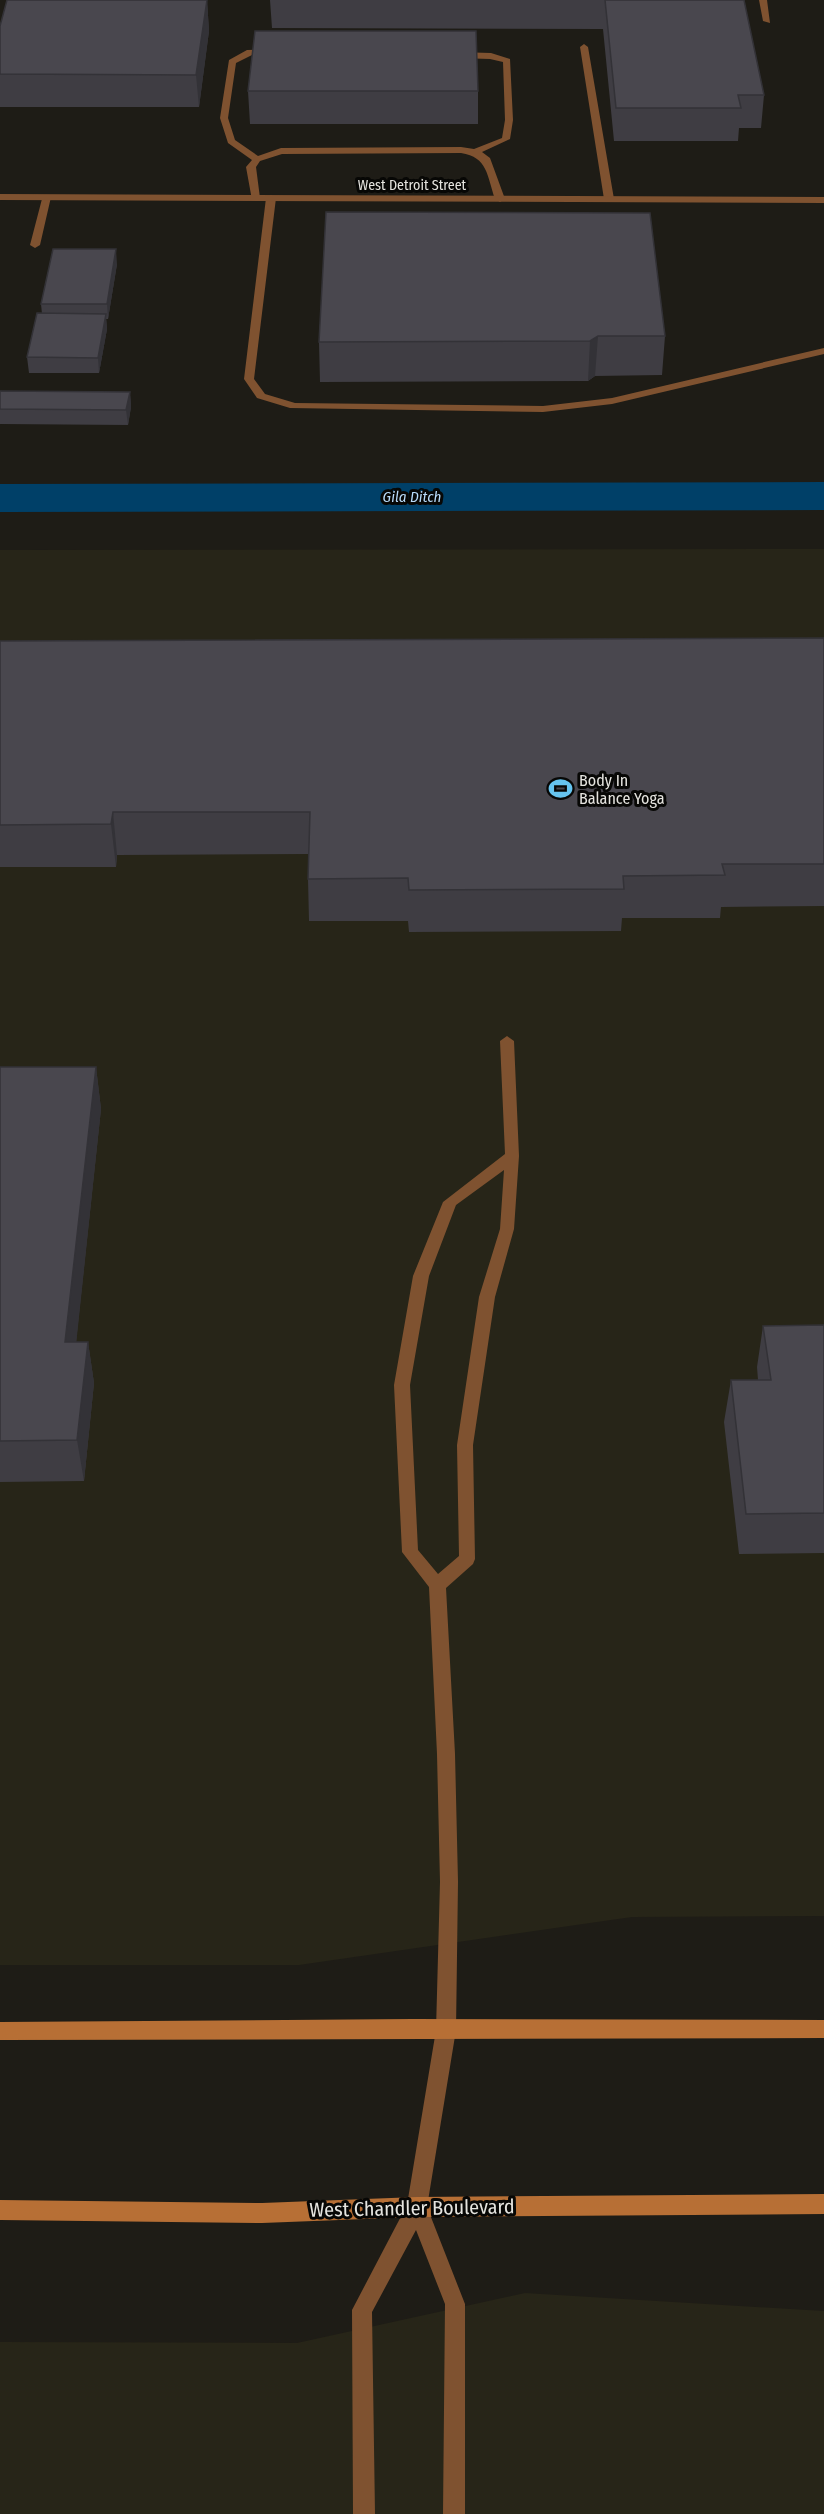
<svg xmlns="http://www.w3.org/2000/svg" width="824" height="2514" viewBox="0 0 824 2514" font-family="'Fira Sans Condensed',sans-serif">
  <rect width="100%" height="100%" fill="#1e1c16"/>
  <path fill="#272518" d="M 824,549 L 824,1916 L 632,1917 L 299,1965 L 0,1965 L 0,550 Z
    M 525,2293 L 824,2311 L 824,2514 L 0,2514 L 0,2342 L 297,2343 Z"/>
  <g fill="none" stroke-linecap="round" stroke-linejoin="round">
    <path fill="#004068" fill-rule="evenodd" d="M 824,482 L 824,510 L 0,512 L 0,484 Z"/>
    <path fill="#7f5230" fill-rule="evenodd" d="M 759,0 L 767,0 L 770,23 L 763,21 Z
      M 584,44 L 588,47 L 614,199 L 609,202 L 604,199 L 580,47 Z
      M 271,49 L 274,50 L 274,54 L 252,55 L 236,63 L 228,118 L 235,140 L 258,156 L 281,148 L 461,147 L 474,149 L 502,138 L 505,120 L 503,62 L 490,59 L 457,58 L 453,55 L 457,52 L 491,53 L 510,59 L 513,120 L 510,139 L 482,152 L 490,158 L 505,199 L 500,202 L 495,199 C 487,176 488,157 461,153 L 282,154 L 260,161 L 256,167 L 260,198 L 252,200 L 246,167 L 252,160 L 228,143 L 220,118 L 229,60 L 247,50 Z
      M 43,195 L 51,197 L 40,245 L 35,248 L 30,245 Z
      M 271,195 L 276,198 L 254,379 L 265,394 L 295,403 L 543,406 L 612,398 L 824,348 L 824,354 L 612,404 L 543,412 L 290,408 L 257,398 L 244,379 L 266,198 Z
      M 507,1036 L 514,1041 L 519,1156 L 514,1229 L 495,1297 L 473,1445 L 475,1559 L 473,1564 L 446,1588 L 455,1754 L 458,1882 L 456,2030 L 427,2207 L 465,2304 L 465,2514 L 443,2514 L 445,2304 L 416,2230 L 372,2312 L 375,2514 L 353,2514 L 352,2310 L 407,2205 L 436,2030 L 440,1882 L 437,1754 L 429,1587 L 402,1552 L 394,1385 L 413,1276 L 443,1202 L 505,1154 L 500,1041 ZM 504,1170 L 500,1229 L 479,1297 L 457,1445 L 459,1556 L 438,1574 L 418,1550 L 410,1385 L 429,1276 L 456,1205 Z"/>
    <path fill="#7f5230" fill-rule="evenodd" d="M 0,194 L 824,197 L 824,203 L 0,200 Z"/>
    <path fill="#b76f35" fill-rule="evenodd" d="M 412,2019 L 824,2020 L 824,2038 L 0,2040 L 0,2022 Z
      M 824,2194 L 824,2214 L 417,2217 L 262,2223 L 0,2220 L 0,2200 L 262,2203 L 417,2197 Z"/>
  </g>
  <path fill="#3f3d43" d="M 207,0 L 209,31 L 199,107 L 0,107 L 0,26 Z
    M 270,0 L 744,0 L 764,95 L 761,128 L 739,128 L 738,141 L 614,141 L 603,29 L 272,28 Z
    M 248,91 L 478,91 L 478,124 L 250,124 Z
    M 326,212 L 665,336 L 662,375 L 595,376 L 588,381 L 320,382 L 319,342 Z
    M 117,264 L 108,319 L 106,319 L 107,329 L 99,373 L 29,373 L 27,357 L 42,314 L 41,304 Z
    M 0,391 L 130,392 L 131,407 L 128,425 L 0,424 Z
    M 824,638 L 824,906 L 721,907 L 720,918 L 622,918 L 621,931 L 409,932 L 408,921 L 309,921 L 308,879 L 309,854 L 117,855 L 116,867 L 0,867 L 0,641 Z
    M 0,1067 L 96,1067 L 101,1109 L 76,1342 L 88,1342 L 94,1383 L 84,1481 L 0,1482 Z
    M 824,1325 L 824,1553 L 739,1554 L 724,1422 L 731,1380 L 758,1380 L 757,1367 L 763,1326 Z"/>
  <path fill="#333237" d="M 207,0 L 209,31 L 199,107 L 196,75 Z
    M 116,249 L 117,264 L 108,319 L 107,304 Z
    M 106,314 L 107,329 L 99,373 L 98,358 Z
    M 598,336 L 595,376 L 588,381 L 590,341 Z
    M 130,392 L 131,407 L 128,425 L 126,410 Z
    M 113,812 L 117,855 L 116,867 L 111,824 Z
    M 96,1067 L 101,1109 L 72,1383 L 65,1342 Z
    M 88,1342 L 94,1383 L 84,1481 L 77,1440 Z"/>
  <path fill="#49474e" stroke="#333237" stroke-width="1.5" d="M 7,0 L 207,0 L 196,75 L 0,74 L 0,26 Z
    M 605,0 L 744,0 L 764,95 L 738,95 L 741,108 L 616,108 Z
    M 255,31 L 476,31 L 478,91 L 248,91 Z
    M 326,212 L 650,213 L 665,336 L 598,336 L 590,341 L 319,342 Z
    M 53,249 L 116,249 L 107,304 L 41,304 Z
    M 37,313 L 106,314 L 98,358 L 27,357 Z
    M 0,391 L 130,392 L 126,410 L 0,409 Z
    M 824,638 L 824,864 L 722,864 L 725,875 L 623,876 L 624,889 L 409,890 L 408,878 L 308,879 L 310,812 L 113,812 L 111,824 L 0,825 L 0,641 Z
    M 0,1067 L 96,1067 L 65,1342 L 88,1342 L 77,1440 L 0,1441 Z
    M 824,1325 L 824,1513 L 746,1514 L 731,1380 L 771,1380 L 763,1326 Z"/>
  <defs>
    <symbol id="stadium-bare" viewBox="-9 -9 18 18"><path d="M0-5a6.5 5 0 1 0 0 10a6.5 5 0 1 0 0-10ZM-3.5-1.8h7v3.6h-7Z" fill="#66c4ef" stroke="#070705" stroke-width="2.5" paint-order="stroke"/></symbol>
  </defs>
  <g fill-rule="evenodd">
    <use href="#stadium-bare" x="544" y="772" width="33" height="33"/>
  </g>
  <g text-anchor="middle" stroke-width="6" stroke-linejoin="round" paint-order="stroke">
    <g font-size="14" fill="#e5e4df" stroke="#070705">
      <text x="412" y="190">West Detroit Street</text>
    </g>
    <g font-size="15" font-style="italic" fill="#b8dbfa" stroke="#070705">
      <text x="412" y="502">Gila Ditch</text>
    </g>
    <g font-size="16" fill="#e5e4df" stroke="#070705" text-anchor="start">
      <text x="579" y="786">Body In<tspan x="579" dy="18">Balance Yoga</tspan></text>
    </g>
    <g font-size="20" fill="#e5e4df" stroke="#070705">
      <text transform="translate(412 2208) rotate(-1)" y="7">West Chandler Boulevard</text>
    </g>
  </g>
</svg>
